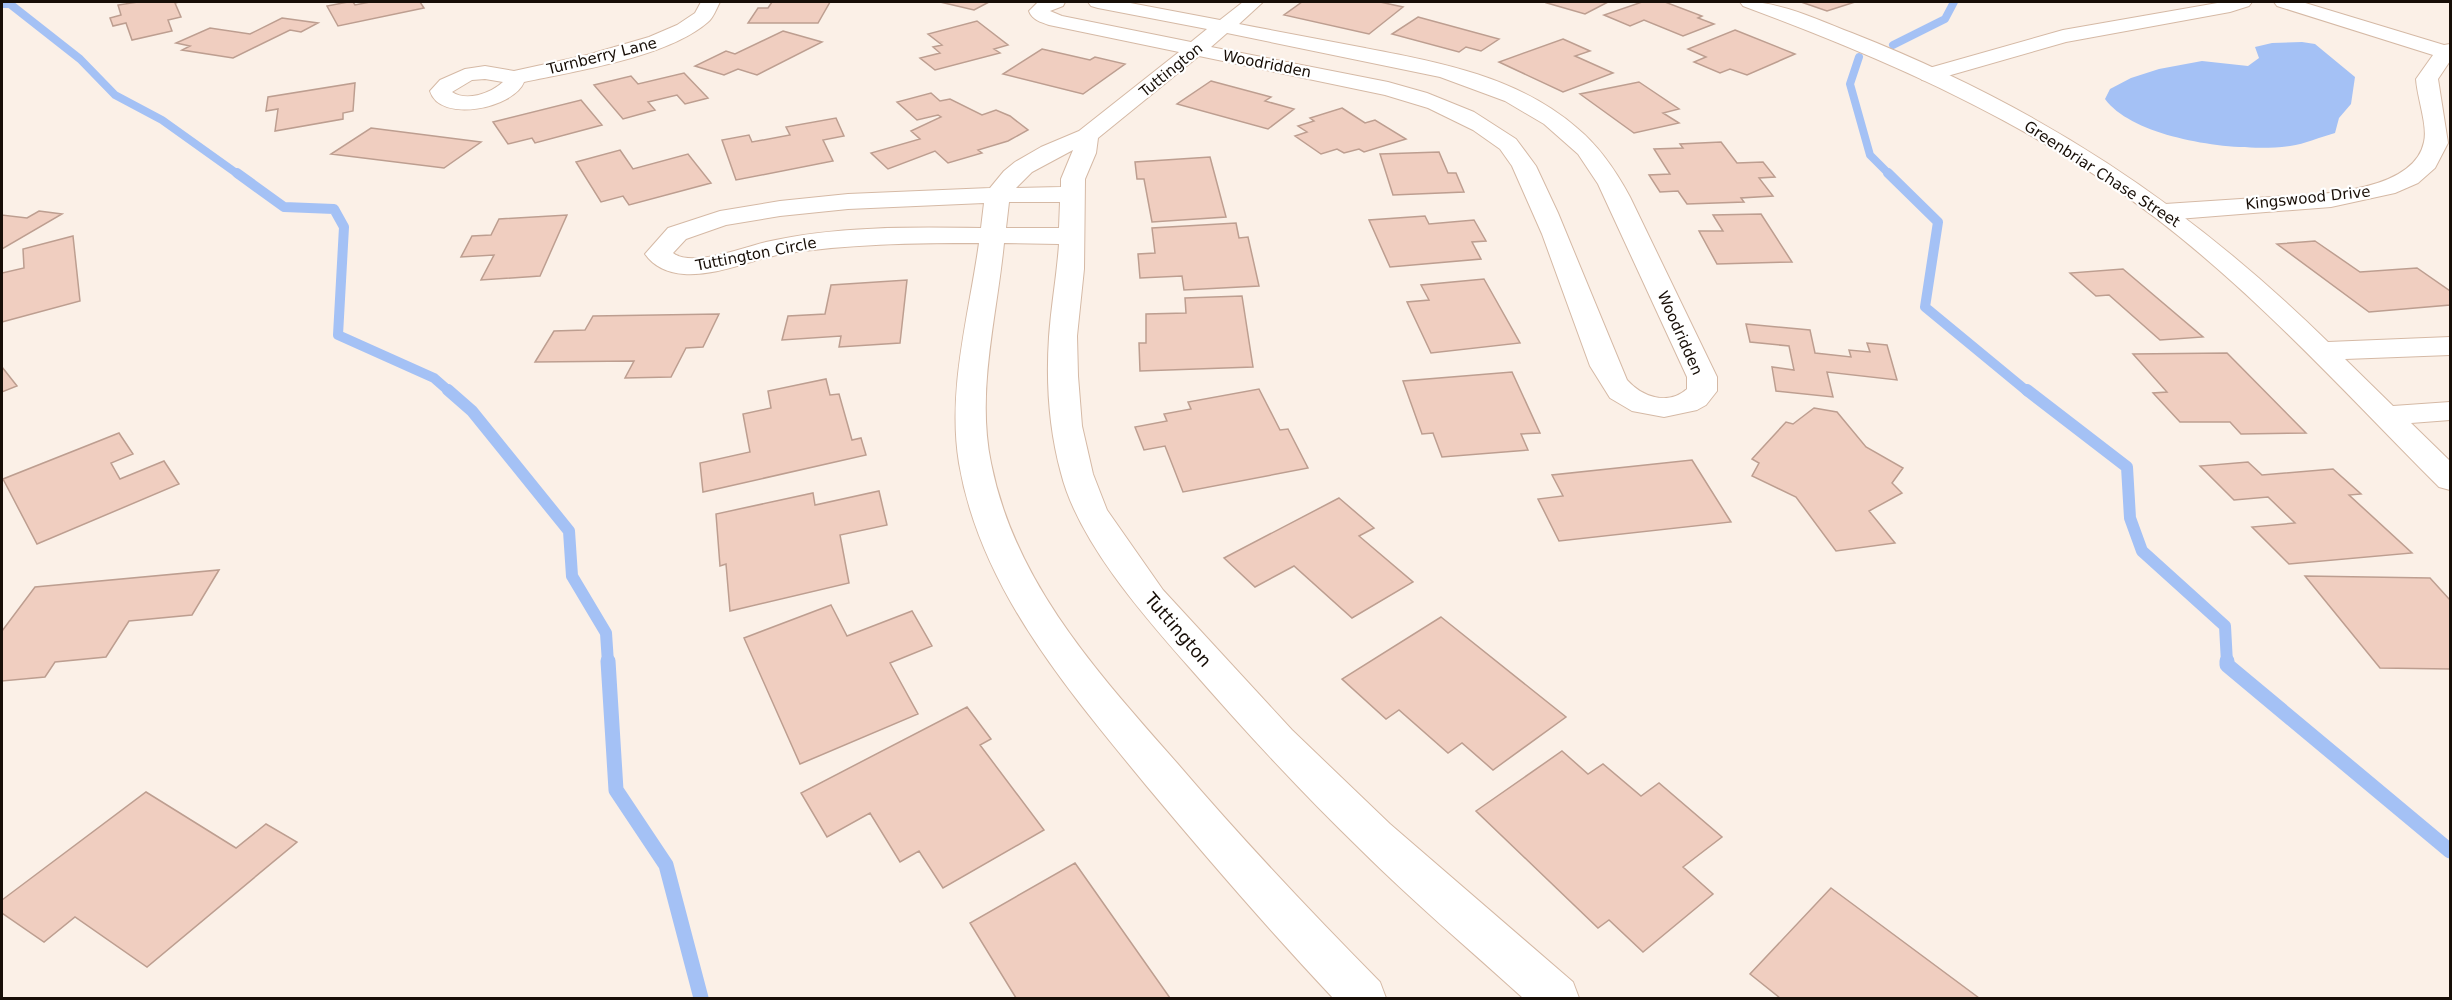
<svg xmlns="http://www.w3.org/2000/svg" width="2452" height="1000" viewBox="0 0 2452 1000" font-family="'DejaVu Sans',sans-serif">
  <rect width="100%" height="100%" fill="#fbf0e7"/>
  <path fill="#a4c1f5" d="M 2302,42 L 2315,44 L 2355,77 L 2351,104 L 2339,118 L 2335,133 C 2320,137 2305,144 2290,146 C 2241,153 2135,140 2105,99 L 2110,89 L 2131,78 L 2159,69 L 2202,61 L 2248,66 L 2259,58 L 2255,47 L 2272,43 Z"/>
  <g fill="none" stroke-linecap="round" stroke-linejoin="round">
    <path stroke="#a4c1f5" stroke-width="8" d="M 2,4 L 10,4 L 80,59 L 115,95 L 162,120 L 239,175
      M 1893,45 L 1945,19 L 1954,2
      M 1859,57 L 1850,84 L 1870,155 L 1890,175"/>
    <path stroke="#a4c1f5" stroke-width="10" d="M 237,173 L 284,207 L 334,209 L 344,227 L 338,335 L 434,378 L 450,392
      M 1888,173 L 1938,222 L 1925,307 L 2028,392"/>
    <path stroke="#a4c1f5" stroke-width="12" d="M 448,390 L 472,411 L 569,531 L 572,576 L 606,633 L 608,663
      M 2027,390 L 2127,467 L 2130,518 L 2142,551 L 2225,626 L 2227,663"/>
    <path stroke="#a4c1f5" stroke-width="15" d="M 608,661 L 616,790 L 666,865 L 701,998
      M 2227,661 L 2227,665 L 2450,851"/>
  </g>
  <path fill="#f0cec0" stroke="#bd9e90" stroke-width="1.5" d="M 138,2 L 179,2 L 175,3 L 181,17 L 168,20 L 172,31 L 132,40 L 126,23 L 113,26 L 110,18 L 121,15 L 118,5 Z
    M 348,2 L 353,2 L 355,5 L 370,2 L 420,2 L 424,8 L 338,26 L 327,6 Z
    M 772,2 L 830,2 L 818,23 L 748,23 L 758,8 L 768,8 Z
    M 940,2 L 989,2 L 974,10 Z
    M 1302,2 L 1380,2 L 1403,7 L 1369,34 L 1284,15 Z
    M 1549,2 L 1608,2 L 1585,14 L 1547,3 Z
    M 1642,2 L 1665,2 L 1702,16 L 1698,18 L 1714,24 L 1683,36 L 1644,20 L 1630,26 L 1604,15 Z
    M 1801,2 L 1855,2 L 1827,11 Z
    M 1418,17 L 1499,39 L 1481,51 L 1466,47 L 1459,52 L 1392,34 Z
    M 282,18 L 318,23 L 301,32 L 290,30 L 233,58 L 182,50 L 190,46 L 176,43 L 210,28 L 250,34 Z
    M 977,21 L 1008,45 L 994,49 L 1000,53 L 935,70 L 920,58 L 940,53 L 933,47 L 942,45 L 928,34 Z
    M 1735,30 L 1795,54 L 1747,75 L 1730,69 L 1720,73 L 1694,62 L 1706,57 L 1688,49 Z
    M 783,31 L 822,42 L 757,75 L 738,69 L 724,75 L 695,66 L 726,51 L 735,54 Z
    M 1563,39 L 1590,51 L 1575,56 L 1613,73 L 1563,92 L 1499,62 Z
    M 1042,49 L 1090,60 L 1095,57 L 1125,64 L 1083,94 L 1003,74 Z
    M 684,73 L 708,98 L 685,104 L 677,95 L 648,102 L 655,110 L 623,119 L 594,85 L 631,76 L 638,84 Z
    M 1211,81 L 1271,97 L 1265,101 L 1294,109 L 1268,129 L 1177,104 Z
    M 1639,82 L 1679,109 L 1663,113 L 1679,123 L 1634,133 L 1580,94 Z
    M 355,83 L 353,111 L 343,113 L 343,119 L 275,131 L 278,109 L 266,111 L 268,97 Z
    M 931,93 L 940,101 L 950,99 L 982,115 L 996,110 L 1010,116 L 1028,130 L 1008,141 L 978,150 L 982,153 L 948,163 L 935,151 L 888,169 L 871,153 L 920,139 L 911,131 L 941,117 L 938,115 L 917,120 L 897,102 Z
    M 581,100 L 602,125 L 535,143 L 532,138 L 508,144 L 493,122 Z
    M 1342,108 L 1365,123 L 1375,120 L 1406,139 L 1364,152 L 1359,149 L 1344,153 L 1337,149 L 1321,154 L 1295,136 L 1307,132 L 1298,126 L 1314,121 L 1310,118 Z
    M 836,118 L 844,136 L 823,140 L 833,161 L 736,180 L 722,140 L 749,135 L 752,142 L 790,135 L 786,127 Z
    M 371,128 L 481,142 L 444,168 L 331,154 Z
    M 1721,142 L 1737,163 L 1763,162 L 1775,177 L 1759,178 L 1773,196 L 1741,198 L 1744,202 L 1687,204 L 1678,191 L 1660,192 L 1649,175 L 1670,174 L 1654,149 L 1683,148 L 1680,144 Z
    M 620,150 L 633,169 L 688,154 L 711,183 L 629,205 L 623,196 L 601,202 L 576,162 Z
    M 1439,152 L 1448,173 L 1456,173 L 1464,192 L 1393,195 L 1380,154 Z
    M 1210,157 L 1226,217 L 1152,222 L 1144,179 L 1137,179 L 1135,162 Z
    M 39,211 L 62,214 L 2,249 L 2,215 L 27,218 Z
    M 1761,214 L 1792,262 L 1717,264 L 1699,231 L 1723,231 L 1713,215 Z
    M 567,215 L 540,276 L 481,280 L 494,255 L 461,257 L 472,236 L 491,235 L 499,219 Z
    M 1425,216 L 1429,224 L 1474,220 L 1486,241 L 1472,242 L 1481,259 L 1390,267 L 1369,220 Z
    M 1236,223 L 1239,238 L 1248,237 L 1259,286 L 1184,290 L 1182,276 L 1140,278 L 1138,254 L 1155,253 L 1152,228 Z
    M 73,236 L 80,301 L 2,322 L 2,273 L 24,268 L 23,249 Z
    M 2315,241 L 2360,272 L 2417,268 L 2450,291 L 2450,305 L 2369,312 L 2277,244 Z
    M 2123,269 L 2203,337 L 2160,340 L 2109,295 L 2096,296 L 2070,273 Z
    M 1484,279 L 1520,343 L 1431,353 L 1407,302 L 1429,300 L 1421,285 Z
    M 907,280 L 900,343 L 839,347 L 841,336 L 782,340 L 788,316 L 825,314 L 831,285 Z
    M 1242,296 L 1253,367 L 1140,371 L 1139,343 L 1146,343 L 1146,314 L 1186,313 L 1185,298 Z
    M 719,314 L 703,347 L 686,348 L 671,377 L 625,378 L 634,361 L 535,362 L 554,331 L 585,330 L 593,316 Z
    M 1746,324 L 1810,330 L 1815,353 L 1851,357 L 1849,350 L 1870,352 L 1867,343 L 1887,345 L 1897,380 L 1827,372 L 1833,397 L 1776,391 L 1772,367 L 1794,370 L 1789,346 L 1750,342 Z
    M 2227,353 L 2306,433 L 2241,434 L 2230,422 L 2180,422 L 2153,393 L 2167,392 L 2133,354 Z
    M 2,367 L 17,386 L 2,392 Z
    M 1512,372 L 1540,433 L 1521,434 L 1528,450 L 1442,457 L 1433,433 L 1422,434 L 1403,381 Z
    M 826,379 L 830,395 L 839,394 L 852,440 L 861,438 L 866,455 L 703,492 L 700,463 L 750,452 L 743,414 L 771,408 L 768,391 Z
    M 1259,389 L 1280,430 L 1288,429 L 1308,468 L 1183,492 L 1165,446 L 1144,450 L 1135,427 L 1167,421 L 1164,414 L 1191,409 L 1188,402 Z
    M 1814,408 L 1837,412 L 1866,447 L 1903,468 L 1892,483 L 1902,493 L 1869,511 L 1895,543 L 1836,551 L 1796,497 L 1752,476 L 1759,463 L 1752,459 L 1786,422 L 1793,424 Z
    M 119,433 L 133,454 L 111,463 L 120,479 L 164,461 L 179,484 L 37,544 L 3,479 Z
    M 1692,460 L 1731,522 L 1559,541 L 1538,499 L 1563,496 L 1552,475 Z
    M 2248,462 L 2262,475 L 2333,469 L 2361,494 L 2349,495 L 2412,553 L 2289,564 L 2252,527 L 2295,523 L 2268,497 L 2234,500 L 2200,466 Z
    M 879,491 L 887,525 L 840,535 L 849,583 L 730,611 L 726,564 L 720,566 L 716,514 L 813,493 L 815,505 Z
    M 1339,498 L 1374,528 L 1359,536 L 1413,582 L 1352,618 L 1294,566 L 1255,587 L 1224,558 Z
    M 219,570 L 192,615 L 129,621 L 106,657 L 55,662 L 45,677 L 2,681 L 2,631 L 35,587 Z
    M 2305,576 L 2430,578 L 2450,600 L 2450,669 L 2380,668 Z
    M 831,605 L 847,636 L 912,611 L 932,646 L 890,663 L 918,714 L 800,764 L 744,638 Z
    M 1441,617 L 1566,717 L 1493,770 L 1462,743 L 1448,753 L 1399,710 L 1386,719 L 1342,679 Z
    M 967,707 L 991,739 L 980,745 L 1044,830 L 943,888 L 919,851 L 900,862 L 870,813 L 827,837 L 801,793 Z
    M 1562,751 L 1588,774 L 1603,764 L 1641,796 L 1659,783 L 1722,837 L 1683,867 L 1713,894 L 1643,952 L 1609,920 L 1598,928 L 1476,811 Z
    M 146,792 L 236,848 L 266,824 L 297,842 L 147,967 L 75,917 L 44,942 L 2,913 L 2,900 Z
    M 1075,863 L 1170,998 L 1016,998 L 970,923 Z
    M 1831,888 L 1979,998 L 1780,998 L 1750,974 Z"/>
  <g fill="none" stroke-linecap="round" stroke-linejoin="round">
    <defs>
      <path id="street" d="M 701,2 L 720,2 C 716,9 714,17 708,22 C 668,57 576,71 524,82 C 514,108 440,124 430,91 L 440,80 L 465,69 L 485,66 L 514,71 L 587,55 L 649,37 L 677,25 L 695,13 ZM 485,79 L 503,82 C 491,93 467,102 452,92 L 472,80 Z
        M 1038,2 L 1065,2 L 1063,6 L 1050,11 L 1062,16 L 1191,42 L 1207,29 L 1098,8 L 1091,6 L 1088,2 L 1125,2 L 1220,20 L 1243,2 L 1263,2 L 1239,24 C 1281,32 1323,40 1365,48 C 1439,62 1519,77 1577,128 C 1600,147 1616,171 1630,197 L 1717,377 L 1717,391 L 1706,405 L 1697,410 L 1664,417 L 1632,411 L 1610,398 L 1590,366 L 1542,234 L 1512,166 L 1500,149 L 1473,130 L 1428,108 L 1385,95 L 1199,56 L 1098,138 L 1096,153 L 1085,179 L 1084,269 L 1077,336 L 1078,376 L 1082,426 L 1093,474 L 1107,510 L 1163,590 L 1292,730 L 1390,824 L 1573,982 L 1579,998 L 1523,998 C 1469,949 1412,901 1360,849 C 1300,791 1244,730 1189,667 C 1143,615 1078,541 1061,473 C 1049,429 1046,382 1049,337 C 1051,306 1057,275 1059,244 L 1004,243 C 997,316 976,391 991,463 C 1015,584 1099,674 1177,763 C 1242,839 1310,911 1380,982 L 1386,998 L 1333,998 C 1268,929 1206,857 1145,784 C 1067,689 980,588 959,463 C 947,390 969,315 979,243 C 913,243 847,244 782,254 C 750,260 718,276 684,274 C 669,273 654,267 645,254 L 668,228 L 720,211 L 780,201 L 848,194 L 990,188 L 1004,171 L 1015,162 L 1041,147 L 1079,131 L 1179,52 L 1049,25 C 1041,22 1032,20 1029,11 ZM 1227,33 L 1440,77 L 1505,101 L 1544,124 L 1578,154 L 1598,184 L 1687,377 L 1687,389 C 1668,406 1642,397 1627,380 L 1558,213 L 1536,166 L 1516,139 L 1474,112 L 1427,93 L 1388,82 L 1211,47 ZM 1073,150 L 1061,179 L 1061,187 L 1016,188 L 1032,172 ZM 1009,202 L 1060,202 L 1059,228 L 1006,228 ZM 984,203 L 981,228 C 910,227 835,226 766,242 C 744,247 692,268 673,253 L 686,239 L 726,225 L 780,216 L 848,209 Z
        M 1740,2 C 1778,0 1818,20 1852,33 C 2038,106 2186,203 2328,342 L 2450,337 L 2450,355 L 2345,359 L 2393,406 L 2450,402 L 2450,420 L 2411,423 L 2450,461 L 2450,490 L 2439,487 C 2347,395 2260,298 2157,219 C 2032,123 1889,60 1743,6 Z"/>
      <path id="secondary" d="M 2223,2 L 2252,2 L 2249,6 L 2230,12 L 2066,42 L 1930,81 L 1922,80 L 1919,75 L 1922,70 L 2063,30 Z
        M 2274,2 L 2302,2 L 2444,45 L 2450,44 L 2450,61 L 2438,79 L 2448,143 L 2435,168 L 2418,183 L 2395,193 L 2331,207 L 2165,220 L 2156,217 L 2152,212 L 2156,207 L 2165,204 C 2195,202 2226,200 2256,198 C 2299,195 2413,197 2424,142 C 2428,126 2417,97 2416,79 L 2433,55 L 2277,6 Z"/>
    </defs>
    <use href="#street" stroke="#d5b9a5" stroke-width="2"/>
    <use href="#secondary" stroke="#d5b9a5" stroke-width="2"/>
    <use href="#street" fill="#fff" fill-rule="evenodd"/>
    <use href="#secondary" fill="#fff" fill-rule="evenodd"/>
  </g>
  <g text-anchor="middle" stroke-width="4.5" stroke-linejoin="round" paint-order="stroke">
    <g font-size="15" fill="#170e07" stroke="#fff">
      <text transform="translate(602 56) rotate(-14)" y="5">Turnberry Lane</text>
      <text transform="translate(1267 64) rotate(11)" y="5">Woodridden</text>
      <text transform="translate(1171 70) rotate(-39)" y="5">Tuttington</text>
      <text transform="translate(2102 174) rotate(33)" y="5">Greenbriar Chase Street</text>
      <text transform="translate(2308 198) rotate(-6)" y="5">Kingswood Drive</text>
      <text transform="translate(756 254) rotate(-11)" y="5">Tuttington Circle</text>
      <text transform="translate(1680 333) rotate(66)" y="5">Woodridden</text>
    </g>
    <g font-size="18" fill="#170e07" stroke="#fff">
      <text transform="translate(1178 630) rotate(49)" y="6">Tuttington</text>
    </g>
  </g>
  <rect width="2452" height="1000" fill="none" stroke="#170e07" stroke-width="6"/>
</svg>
